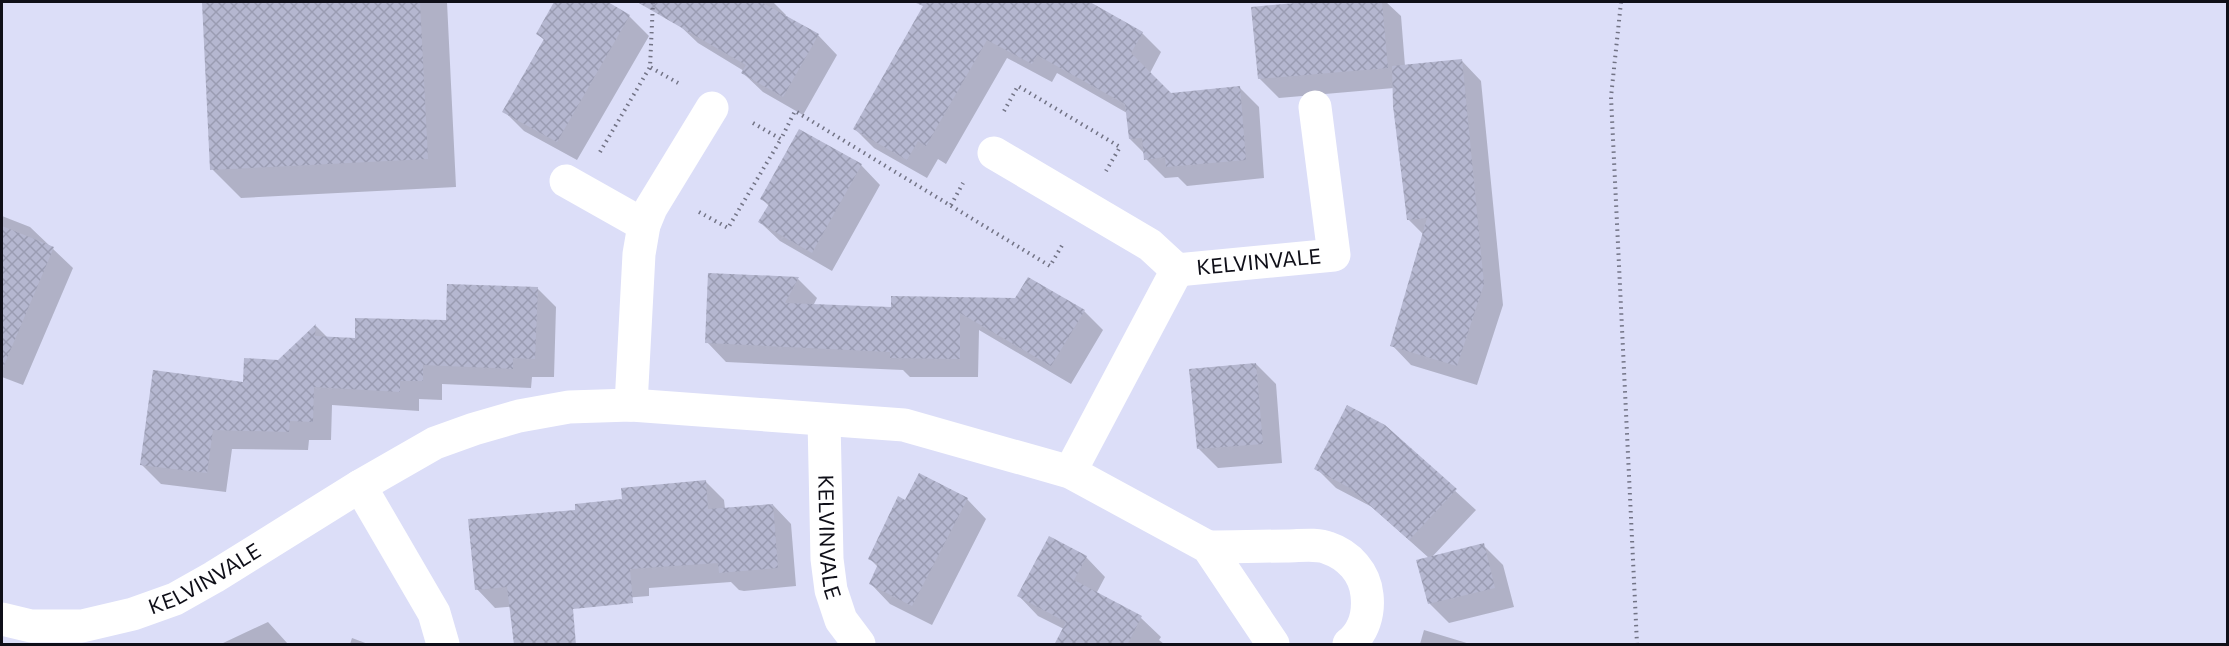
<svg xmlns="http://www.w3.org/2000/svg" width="2229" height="646" viewBox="0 0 2229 646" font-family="Commissioner,sans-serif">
  <defs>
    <pattern id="building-cross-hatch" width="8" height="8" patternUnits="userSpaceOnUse" patternTransform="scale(1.5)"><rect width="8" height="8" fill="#b5b7d0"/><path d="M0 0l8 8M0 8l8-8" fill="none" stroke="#9a9cb2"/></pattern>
  </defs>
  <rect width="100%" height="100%" fill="#dcdef8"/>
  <path fill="#0003" d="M 204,2 L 447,2 L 456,187 L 241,198 L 212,169 Z
    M 557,2 L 605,2 L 629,16 L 649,36 L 577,160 L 524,131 L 504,111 L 545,41 L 538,34 Z
    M 691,2 L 773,2 L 786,15 L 785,17 L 818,35 L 837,55 L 803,115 L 763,92 L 743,73 L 744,71 L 698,43 L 678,24 Z
    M 927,2 L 1087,2 L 1142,33 L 1161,52 L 1150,73 L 1171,95 L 1240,88 L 1259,107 L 1264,178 L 1187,186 L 1178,177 L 1165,178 L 1146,159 L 1145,154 L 1130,139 L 1127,113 L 1057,73 L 1052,82 L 1007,58 L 946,164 L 938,159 L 927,178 L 874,148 L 855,129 Z
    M 1324,2 L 1386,2 L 1401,16 L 1405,66 L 1462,61 L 1481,81 L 1503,305 L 1477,385 L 1411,365 L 1392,345 L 1423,234 L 1408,219 L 1394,88 L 1279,98 L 1259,78 L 1253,8 Z
    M 861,165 L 880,185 L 832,271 L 780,241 L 760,222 L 769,206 L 762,199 Z
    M 2,216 L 30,227 L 73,268 L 23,385 L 2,377 Z
    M 710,274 L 798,279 L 817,298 L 813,306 L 1084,311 L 1103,330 L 1071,384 L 979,330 L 978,377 L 910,377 L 903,370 L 726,362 L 707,342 Z
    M 537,288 L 556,307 L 554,377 L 532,377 L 531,388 L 442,384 L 442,400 L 419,399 L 419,411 L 332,405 L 331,440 L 309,440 L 308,450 L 232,449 L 226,492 L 161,484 L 142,465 L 245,384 L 279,361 L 316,326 L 328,338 L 356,340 L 448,322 Z
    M 1256,364 L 1276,384 L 1282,463 L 1218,468 L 1198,448 Z
    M 1384,426 L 1476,510 L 1431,558 L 1483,545 L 1503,565 L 1514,607 L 1449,623 L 1429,603 L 1429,558 L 1372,507 L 1336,488 L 1316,468 Z
    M 706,482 L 724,500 L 725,509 L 773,505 L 791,524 L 796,586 L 744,591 L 739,590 L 731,582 L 649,588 L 649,596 L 495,608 L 477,589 L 577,512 Z
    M 967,499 L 986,519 L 932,625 L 890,604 L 871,584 L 878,567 L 870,559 L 906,502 Z
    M 1086,557 L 1105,577 L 1096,594 L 1141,618 L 1161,637 L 1159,640 L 1164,644 L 1056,644 L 1064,629 L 1038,616 L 1019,596 Z
    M 268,622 L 288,644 L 221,644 Z
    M 1424,630 L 1470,644 L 1420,644 Z
    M 352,638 L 368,644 L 350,644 Z"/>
  <path fill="url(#building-cross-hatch)" d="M 202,2 L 420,2 L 428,159 L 210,170 Z
    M 554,2 L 608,2 L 630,15 L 557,142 L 502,112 L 544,39 L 536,34 Z
    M 637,2 L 761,2 L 819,34 L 783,97 L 741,73 L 746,65 Z
    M 914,2 L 1090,2 L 1143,32 L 1131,53 L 1171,93 L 1240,86 L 1246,160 L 1166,167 L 1165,157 L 1144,160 L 1142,138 L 1129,139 L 1125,104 L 1037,55 L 1032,64 L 987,40 L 926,146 L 918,141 L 907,160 L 853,129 L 923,6 Z
    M 1306,2 L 1382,2 L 1388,68 L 1258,79 L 1251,7 Z
    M 1462,59 L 1484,284 L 1457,366 L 1390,346 L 1427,218 L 1407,220 L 1393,106 L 1392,66 Z
    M 799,129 L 862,164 L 812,253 L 758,222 L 769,204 L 760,199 Z
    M 2,226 L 54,247 L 2,370 Z
    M 708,273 L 799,277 L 785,303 L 891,307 L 891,296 L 1015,298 L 1028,277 L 1085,310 L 1051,366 L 960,313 L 960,359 L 890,358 L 890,352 L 705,343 Z
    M 447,284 L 538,287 L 535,359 L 513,358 L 513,369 L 423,365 L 423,381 L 400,381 L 400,392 L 314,387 L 313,422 L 290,421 L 289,432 L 213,430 L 207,473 L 140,465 L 153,370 L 243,382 L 244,358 L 278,360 L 316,324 L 315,336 L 355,338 L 355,318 L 446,320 Z
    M 1256,363 L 1263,444 L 1197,449 L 1189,369 Z
    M 1347,405 L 1385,425 L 1457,489 L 1409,540 L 1350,488 L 1314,469 Z
    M 919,473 L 968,498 L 912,606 L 869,584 L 878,564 L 868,559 L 898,496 L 905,500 Z
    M 706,480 L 708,509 L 773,504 L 778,568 L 719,573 L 718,563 L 630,569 L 633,603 L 573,609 L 576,645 L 514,645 L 507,587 L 475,590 L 468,519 L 575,510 L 575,504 L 622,499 L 621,488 Z
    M 1049,536 L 1087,556 L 1074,580 L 1142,616 L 1127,645 L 1054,645 L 1066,622 L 1017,596 Z
    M 1484,543 L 1495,588 L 1428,604 L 1416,560 Z"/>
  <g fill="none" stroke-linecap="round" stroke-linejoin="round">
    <path stroke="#727385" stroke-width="4" stroke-dasharray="1.5 4.5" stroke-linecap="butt" d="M 653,2 L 650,67 L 678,83
      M 1621,2 L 1611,97 L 1637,644
      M 1004,111 L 1018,86 L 1120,147 L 1106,171
      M 753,123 L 781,139 L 795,111 L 1050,266 L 1064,242
      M 600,152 L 650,67
      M 951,205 L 963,183
      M 699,212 L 728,228 L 781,139"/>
    <g stroke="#fff" stroke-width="33">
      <path id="s1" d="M 994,153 L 1150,245 L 1177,270 L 1334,255 L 1315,107"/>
      <path d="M 566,181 L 644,225"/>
      <path d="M 631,405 L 639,254 L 644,225 L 651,208 L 712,108"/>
      <path id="s2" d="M 824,420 L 827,559 L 831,590 L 841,620 L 859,644"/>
      <path d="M 1070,472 L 1177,270"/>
      <path d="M 360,486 L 434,613 L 443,644"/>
      <path d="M 1208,547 C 1234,547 1260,546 1287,546 C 1300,546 1316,543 1328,548 C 1349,555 1365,573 1367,595 C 1369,613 1364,632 1349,644"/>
      <path id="s3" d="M 2,619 L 31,626 L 82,626 L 133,614 L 175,599 L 214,577 L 360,486 L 435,443 L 474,429 L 519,416 L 569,407 L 631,405 L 904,425 L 1070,472 L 1208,547 L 1273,644"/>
    </g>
  </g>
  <g text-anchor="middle" stroke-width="5" stroke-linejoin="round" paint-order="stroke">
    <g font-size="21" fill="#0f0f18" stroke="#fff">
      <text dy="7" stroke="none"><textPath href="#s1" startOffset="300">KELVINVALE</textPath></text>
      <text dy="7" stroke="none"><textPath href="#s2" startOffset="117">KELVINVALE</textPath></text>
      <text dy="7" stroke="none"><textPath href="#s3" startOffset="213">KELVINVALE</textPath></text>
    </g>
  </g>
  <rect width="2229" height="646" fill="none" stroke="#0f0f18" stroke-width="6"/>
</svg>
